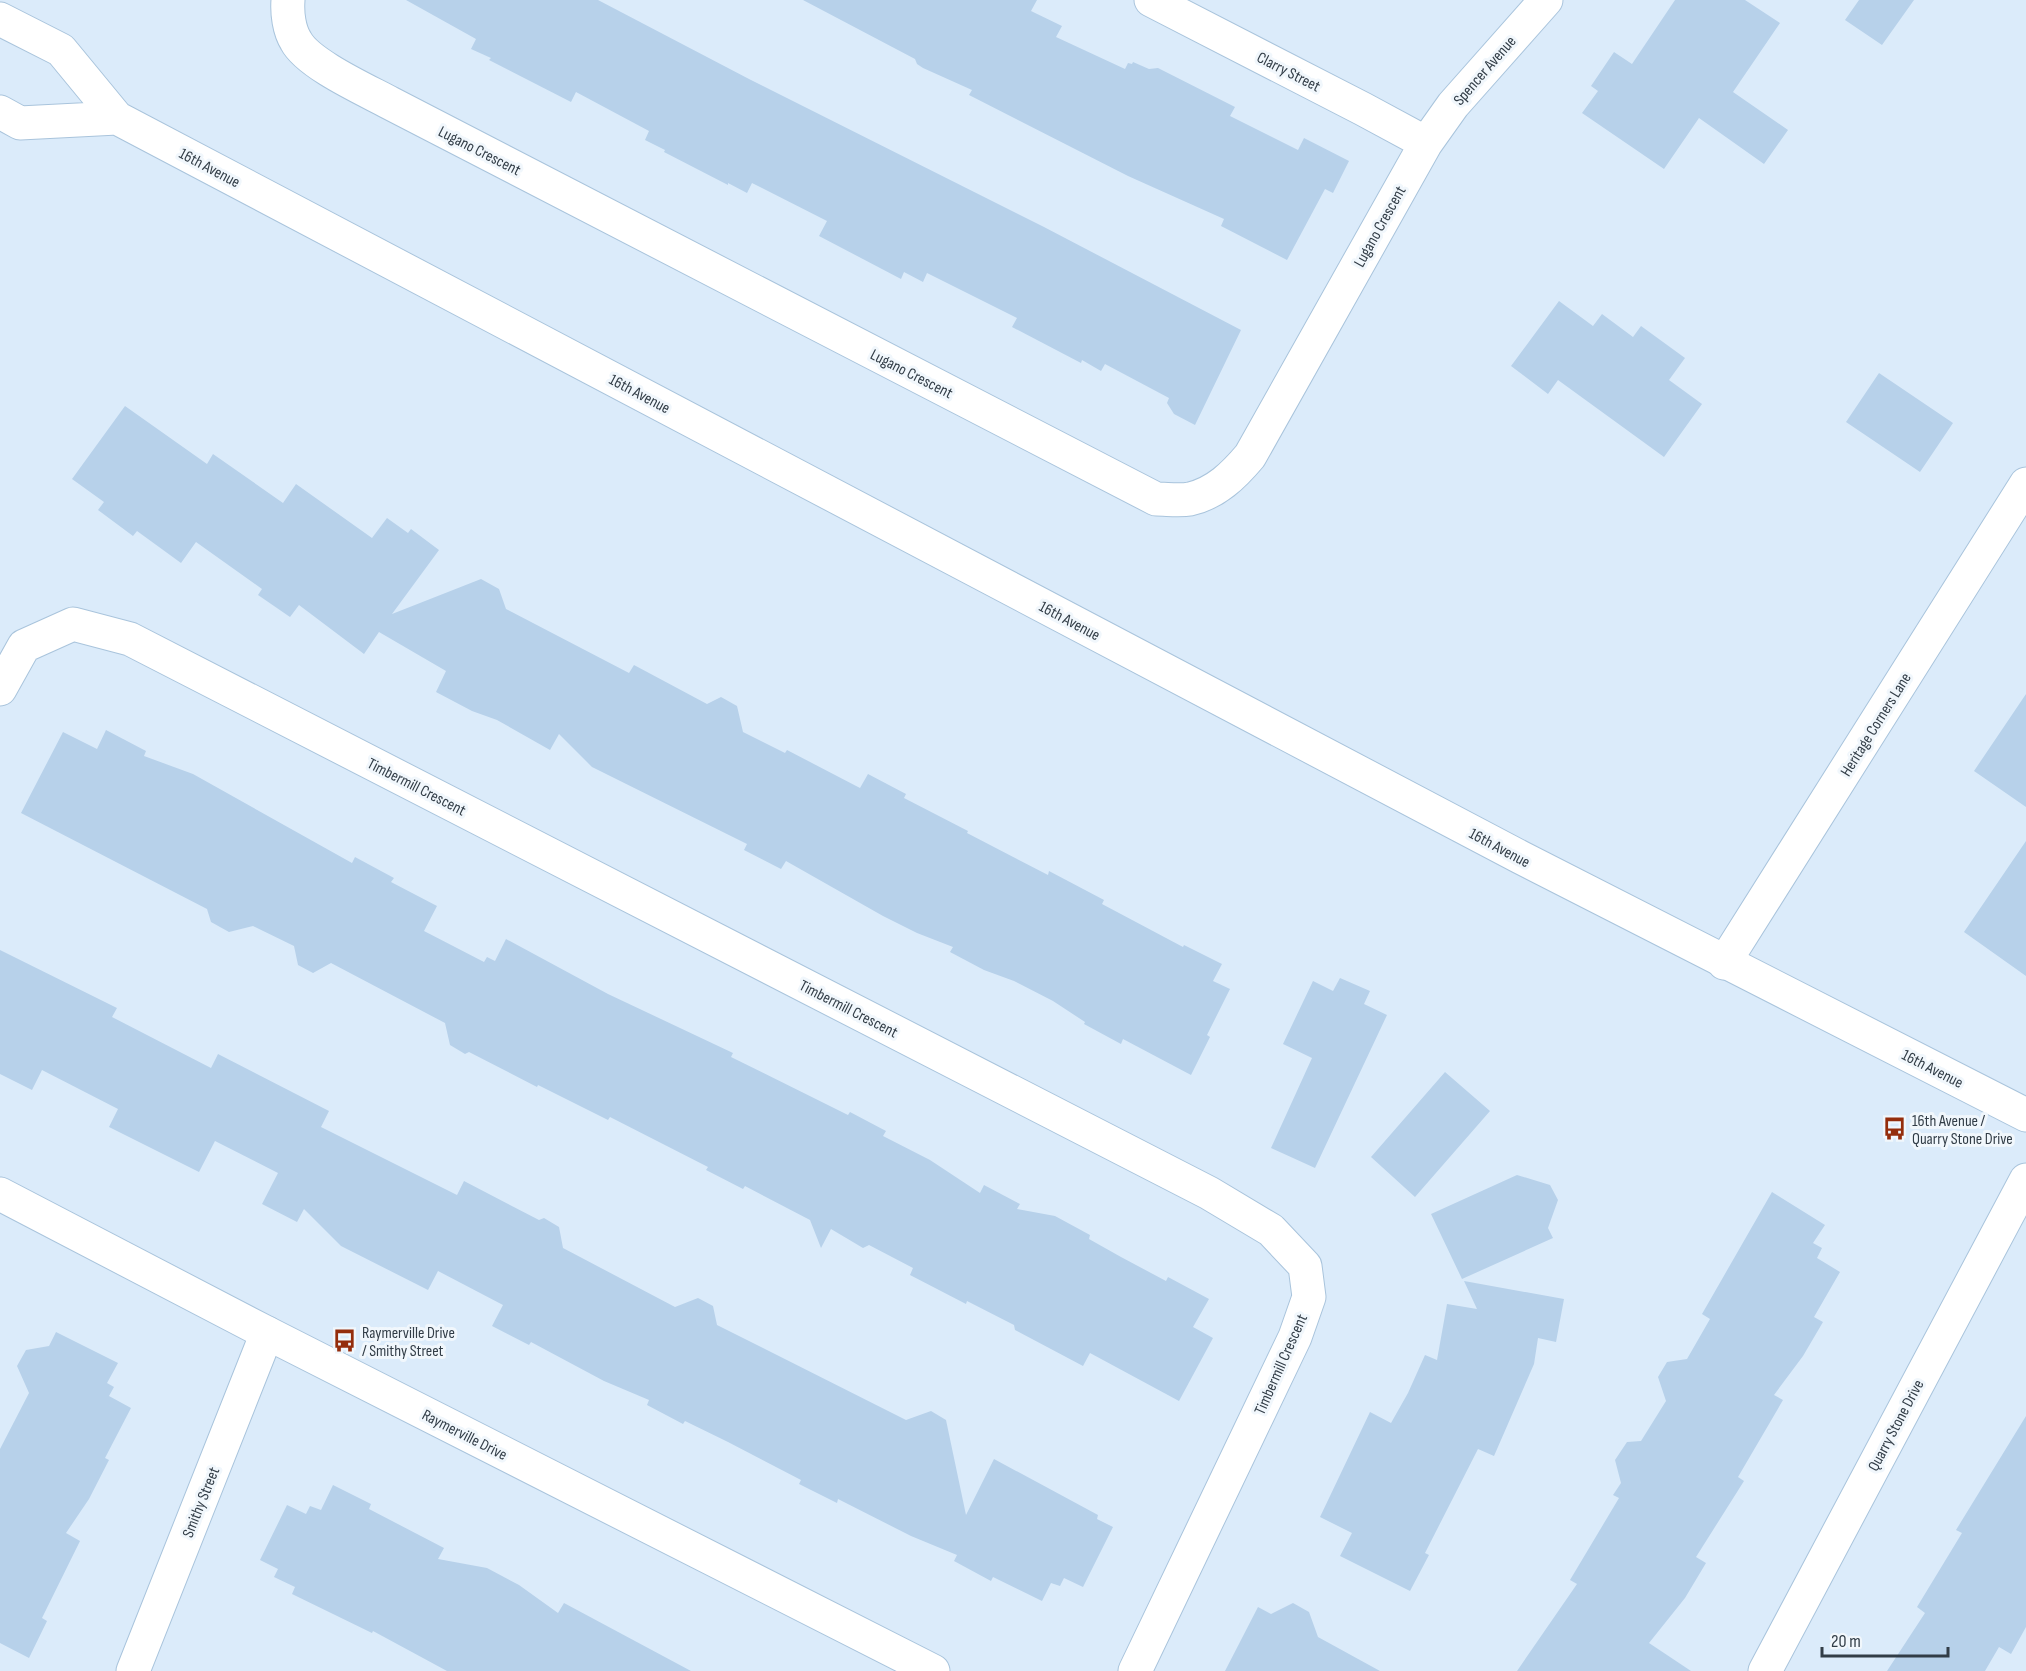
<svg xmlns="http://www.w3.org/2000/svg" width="2026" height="1671" viewBox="0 0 2026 1671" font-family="'Sofia Sans Condensed',sans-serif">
  <rect width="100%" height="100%" fill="#dbebfa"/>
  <path fill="#b7d1ea" d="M 406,0 L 598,0 L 749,79 L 1044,227 L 1241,330 L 1195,425 L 1174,414 L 1167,403 L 1169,398 L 1105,364 L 1101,371 L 1082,360 L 1081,363 L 1012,327 L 1017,318 L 927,273 L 923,282 L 904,272 L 901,279 L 819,236 L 827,221 L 752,183 L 747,193 L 728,183 L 728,185 L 664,152 L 665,150 L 645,140 L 649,131 L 576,92 L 571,102 L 489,60 L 491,58 L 471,49 L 476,39 Z
    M 803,0 L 1037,0 L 1031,11 L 1062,26 L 1056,37 L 1125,69 L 1128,63 L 1132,64 L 1133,62 L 1149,69 L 1158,68 L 1235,107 L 1230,116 L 1298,150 L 1304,138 L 1349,161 L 1333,193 L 1325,189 L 1287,260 L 1221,226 L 1224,219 L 1128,176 L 969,95 L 972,90 L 923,68 L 917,64 L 915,59 Z
    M 1675,0 L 1745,0 L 1780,23 L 1733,92 L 1788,130 L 1764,164 L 1699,118 L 1664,169 L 1582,113 L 1598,91 L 1591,86 L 1614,52 L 1632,64 Z
    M 1859,0 L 1914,0 L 1882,45 L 1845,20 Z
    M 1559,301 L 1593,326 L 1602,314 L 1633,337 L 1641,326 L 1685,358 L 1669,380 L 1702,404 L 1664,457 L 1558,380 L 1548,394 L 1511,366 Z
    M 1879,373 L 1953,423 L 1920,472 L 1846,422 Z
    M 125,406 L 207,464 L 213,454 L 283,503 L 296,484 L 372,538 L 387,518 L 408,533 L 411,529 L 439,550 L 392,614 L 481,579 L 499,589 L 506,609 L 629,673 L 634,665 L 707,704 L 721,697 L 737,706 L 743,732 L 785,753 L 787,750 L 860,788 L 868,774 L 906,794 L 904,798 L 968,831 L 967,833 L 1048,875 L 1049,871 L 1104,900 L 1102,904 L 1183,947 L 1184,945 L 1222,964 L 1213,981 L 1230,989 L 1207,1035 L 1210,1037 L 1191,1075 L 1123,1039 L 1121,1044 L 1084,1024 L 1085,1022 L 1053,1001 L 1014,981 L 984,970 L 950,952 L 953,947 L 917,933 L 883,916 L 786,861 L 781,869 L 744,850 L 747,844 L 592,767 L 559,734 L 550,750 L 497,720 L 472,711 L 436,692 L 446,671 L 379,632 L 364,654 L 299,605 L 290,617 L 258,595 L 262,589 L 196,542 L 181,563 L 137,531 L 133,536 L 98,510 L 104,502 L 72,479 Z
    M 2026,694 L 2026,807 L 1974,771 Z
    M 106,730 L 146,751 L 144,756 L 193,774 L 352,863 L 355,857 L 394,878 L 391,882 L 437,906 L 424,931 L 484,962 L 487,957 L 495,961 L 506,939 L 608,994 L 733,1053 L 731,1057 L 848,1115 L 850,1112 L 886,1131 L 883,1136 L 930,1160 L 980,1193 L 984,1185 L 1020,1204 L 1017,1209 L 1055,1216 L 1090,1235 L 1089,1239 L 1121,1257 L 1166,1281 L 1168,1277 L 1209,1299 L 1193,1327 L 1213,1338 L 1179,1401 L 1090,1353 L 1083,1366 L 1015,1330 L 1014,1325 L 967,1301 L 966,1304 L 910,1275 L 913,1268 L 869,1245 L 863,1248 L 831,1229 L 821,1248 L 810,1220 L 745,1186 L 743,1189 L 706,1170 L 708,1167 L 610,1117 L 608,1120 L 538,1085 L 537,1087 L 469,1052 L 465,1054 L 450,1045 L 445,1023 L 331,963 L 313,973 L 298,965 L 294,946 L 253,926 L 229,932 L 211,922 L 207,909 L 21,813 L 63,732 L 97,749 Z
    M 2026,841 L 2026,976 L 1964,932 Z
    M 0,950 L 117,1008 L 112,1017 L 211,1068 L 218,1054 L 329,1111 L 321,1127 L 457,1195 L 464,1181 L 539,1220 L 544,1218 L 559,1227 L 563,1248 L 675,1307 L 698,1298 L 713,1306 L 717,1325 L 906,1420 L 931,1411 L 946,1420 L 966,1515 L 994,1459 L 1098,1515 L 1097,1519 L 1113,1527 L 1083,1587 L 1064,1578 L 1060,1586 L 1051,1583 L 1042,1601 L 993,1577 L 991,1581 L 954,1561 L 957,1555 L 911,1536 L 838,1499 L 837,1503 L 799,1484 L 801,1480 L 728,1442 L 685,1421 L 683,1424 L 647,1405 L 649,1400 L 604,1381 L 531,1342 L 529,1345 L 492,1326 L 503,1305 L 438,1271 L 428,1290 L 341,1246 L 304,1209 L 297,1222 L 262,1204 L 278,1173 L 215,1141 L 199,1172 L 109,1127 L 118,1109 L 42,1070 L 32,1090 L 0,1074 Z
    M 1340,978 L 1370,991 L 1364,1004 L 1387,1015 L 1315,1168 L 1271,1148 L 1312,1058 L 1283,1044 L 1313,981 L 1333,991 Z
    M 1445,1072 L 1490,1111 L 1415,1197 L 1371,1157 Z
    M 1517,1175 L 1550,1185 L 1558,1200 L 1548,1228 L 1553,1238 L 1462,1279 L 1431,1214 Z
    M 1772,1192 L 1825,1225 L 1813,1243 L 1822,1248 L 1817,1258 L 1840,1272 L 1814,1317 L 1823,1322 L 1803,1356 L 1774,1395 L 1783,1400 L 1738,1477 L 1744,1481 L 1696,1557 L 1706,1563 L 1685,1598 L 1649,1643 L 1691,1671 L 1517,1671 L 1577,1584 L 1570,1580 L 1619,1498 L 1613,1495 L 1621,1483 L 1615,1460 L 1627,1442 L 1641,1441 L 1666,1401 L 1658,1377 L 1667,1362 L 1687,1359 L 1710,1319 L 1702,1314 Z
    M 1464,1281 L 1564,1299 L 1556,1342 L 1538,1338 L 1534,1364 L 1494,1456 L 1478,1449 L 1425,1553 L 1429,1555 L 1410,1591 L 1340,1556 L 1352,1533 L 1320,1517 L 1370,1412 L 1391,1423 L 1408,1393 L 1425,1355 L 1437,1360 L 1447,1304 L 1477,1309 Z
    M 56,1332 L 118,1363 L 107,1383 L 114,1387 L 109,1396 L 131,1408 L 105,1458 L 109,1460 L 89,1499 L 66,1533 L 80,1541 L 42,1618 L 47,1621 L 29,1658 L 0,1643 L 0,1449 L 29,1393 L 17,1366 L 26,1350 L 49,1346 Z
    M 2026,1416 L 2026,1627 L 2011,1654 L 1999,1647 L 1985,1671 L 1887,1671 L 1925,1613 L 1917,1607 L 1962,1533 L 1956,1530 Z
    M 333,1485 L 371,1504 L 369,1509 L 444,1548 L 438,1559 L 487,1568 L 519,1585 L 558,1613 L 564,1603 L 691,1671 L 447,1671 L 373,1631 L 372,1633 L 292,1594 L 295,1587 L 274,1577 L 278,1569 L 260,1560 L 287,1505 L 306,1514 L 310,1506 L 321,1510 Z
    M 1293,1603 L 1309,1612 L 1318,1637 L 1380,1671 L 1225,1671 L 1258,1607 L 1271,1614 Z"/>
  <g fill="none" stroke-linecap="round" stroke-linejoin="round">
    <defs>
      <path id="street" d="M 288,0 C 287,13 289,30 296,41 C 308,64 366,90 390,103 L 1156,499 C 1167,499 1179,501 1190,499 C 1216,493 1234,475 1250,456 L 1426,143 L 1453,105 L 1546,0
        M 1151,0 L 1363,109 L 1426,143
        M 0,689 L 24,646 L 73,624 L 130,639 L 1209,1193 L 1271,1230 L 1305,1266 L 1309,1297 L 1295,1337 L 1135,1671
        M 1724,963 L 2026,484
        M 133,1671 L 267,1333
        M 1765,1671 L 2026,1180"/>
      <path id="secondary" d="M 0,19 L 61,50 L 117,118 L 1520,857 L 2026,1115
        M 0,112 L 20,123 L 117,118
        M 0,1194 L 267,1333 L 933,1671"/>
    </defs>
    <use href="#street" stroke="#a9c4dc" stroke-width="35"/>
    <use href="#secondary" stroke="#a9c4dc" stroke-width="35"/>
    <use href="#street" stroke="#fff" stroke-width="33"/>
    <use href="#secondary" stroke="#fff" stroke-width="33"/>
  </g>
  <defs>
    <symbol id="bus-bare" viewBox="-9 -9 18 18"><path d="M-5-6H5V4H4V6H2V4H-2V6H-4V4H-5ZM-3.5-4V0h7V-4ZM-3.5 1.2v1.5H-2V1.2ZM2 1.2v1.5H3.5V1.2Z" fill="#942d0c" stroke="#f1f7fc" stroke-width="2.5" paint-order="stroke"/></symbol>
  </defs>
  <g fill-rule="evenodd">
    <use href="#bus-bare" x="1878" y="1112" width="33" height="33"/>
    <use href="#bus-bare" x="328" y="1324" width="33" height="33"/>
  </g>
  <g text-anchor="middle" stroke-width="6" stroke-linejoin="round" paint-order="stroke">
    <g font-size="16" fill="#323d47" stroke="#f1f7fc">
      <text transform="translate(1484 70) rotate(-49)" y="6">Spencer Avenue</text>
      <text transform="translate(1289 71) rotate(27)" y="6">Clarry Street</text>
      <text transform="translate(480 150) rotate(27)" y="6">Lugano Crescent</text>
      <text transform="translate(210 167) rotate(28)" y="6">16th Avenue</text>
      <text transform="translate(1379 226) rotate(-61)" y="6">Lugano Crescent</text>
      <text transform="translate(912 373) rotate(27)" y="6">Lugano Crescent</text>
      <text transform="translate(640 393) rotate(28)" y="6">16th Avenue</text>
      <text transform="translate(1070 620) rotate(28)" y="6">16th Avenue</text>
      <text transform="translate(1875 724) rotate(-58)" y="6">Heritage Corners Lane</text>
      <text transform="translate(417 786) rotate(27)" y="6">Timbermill Crescent</text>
      <text transform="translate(1500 847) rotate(28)" y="6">16th Avenue</text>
      <text transform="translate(849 1008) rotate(27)" y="6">Timbermill Crescent</text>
      <text transform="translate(1933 1068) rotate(27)" y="6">16th Avenue</text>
      <text transform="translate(1280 1364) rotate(-66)" y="6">Timbermill Crescent</text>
      <text transform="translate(1895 1425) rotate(-62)" y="6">Quarry Stone Drive</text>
      <text transform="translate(465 1434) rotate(27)" y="6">Raymerville Drive</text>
      <text transform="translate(200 1502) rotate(-68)" y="6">Smithy Street</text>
    </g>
    <g font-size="16" fill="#323d47" stroke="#f1f7fc" text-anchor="start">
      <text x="1912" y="1126">16th Avenue /<tspan x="1912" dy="18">Quarry Stone Drive</tspan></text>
      <text x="362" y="1338">Raymerville Drive<tspan x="362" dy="18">/ Smithy Street</tspan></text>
    </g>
  </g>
  <path d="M1822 1647v9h126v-9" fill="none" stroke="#323d47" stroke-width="3"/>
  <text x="1831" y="1647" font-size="18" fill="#323d47" stroke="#f1f7fc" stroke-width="4.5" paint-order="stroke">20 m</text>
</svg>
